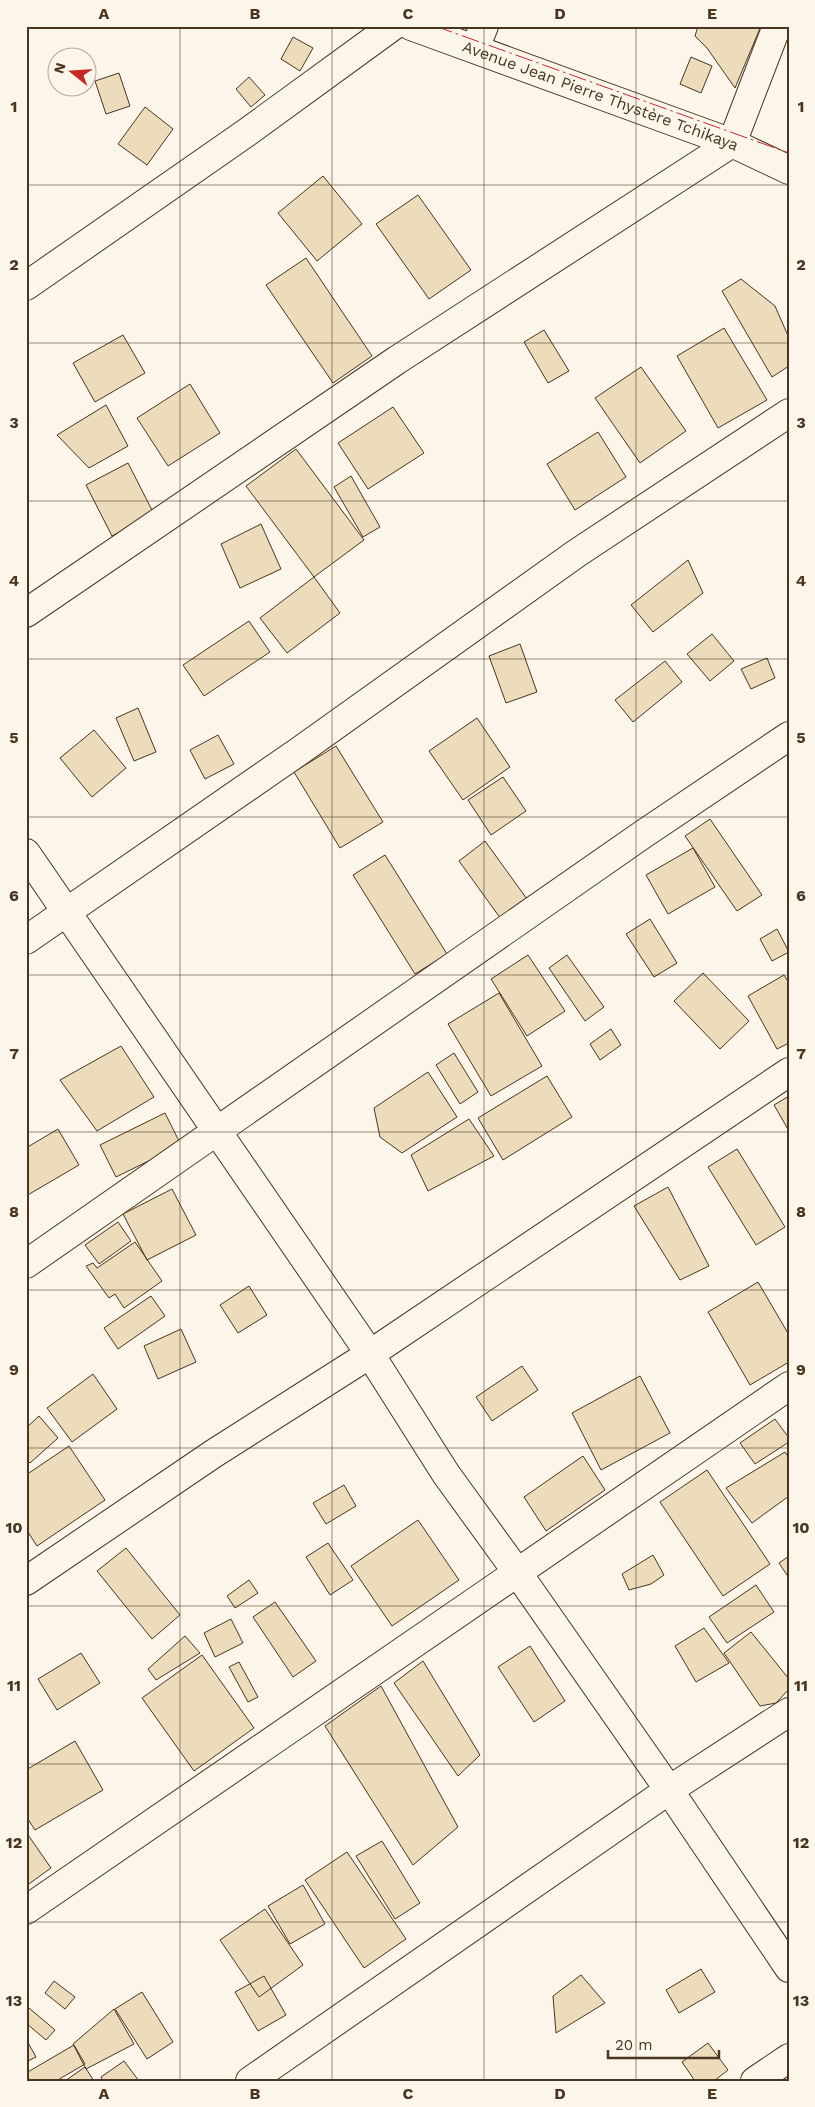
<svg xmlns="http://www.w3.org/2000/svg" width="815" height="2107" viewBox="0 0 815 2107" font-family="'Work Sans',sans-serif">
  <rect width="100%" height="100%" fill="#fbf6e9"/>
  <path fill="#ecdcbc" stroke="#4a3520" d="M 698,26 L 761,26 L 735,88 L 707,48 L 695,36 Z
    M 293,37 L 313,48 L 300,71 L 281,59 Z
    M 691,57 L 712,66 L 701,93 L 680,84 Z
    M 119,73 L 130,106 L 106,114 L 95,81 Z
    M 249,77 L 265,95 L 251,107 L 236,89 Z
    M 145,107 L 173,129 L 147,165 L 118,144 Z
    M 323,176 L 362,224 L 317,261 L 278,213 Z
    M 418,195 L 471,270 L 429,299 L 376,224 Z
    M 306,258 L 372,356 L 333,383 L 266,285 Z
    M 741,279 L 775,306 L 789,338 L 789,366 L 772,377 L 722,291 Z
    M 724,328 L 767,400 L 718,428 L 677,356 Z
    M 544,330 L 569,371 L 548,383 L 524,342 Z
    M 123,335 L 145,373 L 95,402 L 73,363 Z
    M 641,367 L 686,431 L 640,463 L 595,398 Z
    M 190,384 L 220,433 L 168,466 L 137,418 Z
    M 106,405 L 128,446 L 89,468 L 57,435 Z
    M 393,407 L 424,453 L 368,489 L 338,443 Z
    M 598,432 L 626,477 L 575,510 L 547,464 Z
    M 296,449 L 364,540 L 314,577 L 246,486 Z
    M 128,463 L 154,514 L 112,536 L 86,485 Z
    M 351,476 L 380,527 L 363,537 L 334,487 Z
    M 261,524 L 281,569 L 240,588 L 221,544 Z
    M 688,560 L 703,593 L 653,632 L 631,605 Z
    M 314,577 L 340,613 L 287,653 L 260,618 Z
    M 249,621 L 270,652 L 204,696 L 183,665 Z
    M 712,634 L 734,661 L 710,681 L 687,654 Z
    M 520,644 L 537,692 L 506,703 L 489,656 Z
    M 767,658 L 775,678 L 751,689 L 741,669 Z
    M 665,661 L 682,682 L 633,722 L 615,700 Z
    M 138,708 L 156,752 L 134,761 L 116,718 Z
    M 477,718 L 510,767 L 463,800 L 429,751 Z
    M 94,730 L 126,768 L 92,797 L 60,758 Z
    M 218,735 L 234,764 L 205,779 L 190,750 Z
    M 336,746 L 383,822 L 340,848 L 294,772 Z
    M 503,777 L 526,811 L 491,835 L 468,800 Z
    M 710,819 L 762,895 L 737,911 L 685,836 Z
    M 485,841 L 527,899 L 501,919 L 459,861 Z
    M 693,848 L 715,887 L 668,914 L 646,875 Z
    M 385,855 L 447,954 L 415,974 L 353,875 Z
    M 650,919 L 677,963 L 654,977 L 626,934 Z
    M 777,929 L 789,952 L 772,961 L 760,939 Z
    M 528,955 L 565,1011 L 527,1036 L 491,979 Z
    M 567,955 L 604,1007 L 585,1021 L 549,968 Z
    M 703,973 L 749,1021 L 720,1049 L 674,1001 Z
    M 784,975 L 789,983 L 789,1043 L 777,1049 L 748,996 Z
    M 499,993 L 542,1066 L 491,1096 L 448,1024 Z
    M 611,1029 L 621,1045 L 600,1060 L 590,1044 Z
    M 121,1046 L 154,1097 L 97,1131 L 60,1080 Z
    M 454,1053 L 478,1092 L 460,1104 L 436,1065 Z
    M 428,1072 L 457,1117 L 402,1153 L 380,1137 L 374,1108 Z
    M 547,1076 L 572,1117 L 503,1160 L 478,1118 Z
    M 789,1096 L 789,1131 L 774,1105 Z
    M 165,1113 L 181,1145 L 116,1177 L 100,1145 Z
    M 469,1119 L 494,1156 L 428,1191 L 411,1155 Z
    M 58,1129 L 79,1165 L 26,1196 L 26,1148 Z
    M 737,1149 L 785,1227 L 756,1245 L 708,1167 Z
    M 668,1187 L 709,1266 L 680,1280 L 634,1206 Z
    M 172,1189 L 196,1235 L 147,1260 L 123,1214 Z
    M 118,1222 L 131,1241 L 99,1264 L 85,1245 Z
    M 135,1242 L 162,1281 L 124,1308 L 115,1294 L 109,1298 L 86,1266 L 93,1263 L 97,1268 Z
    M 758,1282 L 789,1335 L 789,1362 L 750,1385 L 708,1312 Z
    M 249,1286 L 267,1315 L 238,1333 L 220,1305 Z
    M 151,1296 L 165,1316 L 118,1349 L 104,1328 Z
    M 181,1329 L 196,1362 L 158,1379 L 144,1346 Z
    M 522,1366 L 538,1390 L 492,1421 L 476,1397 Z
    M 93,1374 L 117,1409 L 72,1442 L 47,1408 Z
    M 640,1376 L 670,1433 L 601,1470 L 572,1413 Z
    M 39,1416 L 58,1438 L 30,1463 L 26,1459 L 26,1428 Z
    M 775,1419 L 789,1438 L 789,1442 L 755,1464 L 740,1443 Z
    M 69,1446 L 105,1500 L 37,1546 L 26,1529 L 26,1475 Z
    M 785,1452 L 789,1458 L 789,1496 L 752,1523 L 726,1488 Z
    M 583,1456 L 605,1490 L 546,1531 L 524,1497 Z
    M 707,1470 L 770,1564 L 723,1596 L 660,1502 Z
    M 344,1485 L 356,1506 L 326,1524 L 313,1503 Z
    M 418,1520 L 459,1580 L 392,1626 L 351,1566 Z
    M 328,1543 L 353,1580 L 330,1595 L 306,1557 Z
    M 126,1548 L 180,1615 L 152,1639 L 97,1571 Z
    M 653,1555 L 664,1575 L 651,1584 L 629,1590 L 622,1574 Z
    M 789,1556 L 789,1578 L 779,1563 Z
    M 249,1580 L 258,1593 L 235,1608 L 227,1596 Z
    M 756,1585 L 774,1612 L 727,1643 L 709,1617 Z
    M 275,1602 L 316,1661 L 293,1677 L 253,1617 Z
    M 231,1619 L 243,1643 L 215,1657 L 204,1633 Z
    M 704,1628 L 729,1663 L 696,1682 L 675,1646 Z
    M 751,1632 L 789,1679 L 789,1689 L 776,1703 L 760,1706 L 724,1653 Z
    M 185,1636 L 200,1653 L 156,1680 L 148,1669 Z
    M 530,1646 L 565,1701 L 534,1722 L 498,1667 Z
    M 81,1653 L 100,1683 L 57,1710 L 38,1679 Z
    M 202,1655 L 254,1728 L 194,1771 L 142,1698 Z
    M 423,1661 L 480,1755 L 458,1776 L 394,1683 Z
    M 239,1662 L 258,1697 L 248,1702 L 229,1667 Z
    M 381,1686 L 458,1827 L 413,1865 L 325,1726 Z
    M 75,1741 L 103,1790 L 35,1830 L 26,1816 L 26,1770 Z
    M 26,1832 L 51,1868 L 26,1886 Z
    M 382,1841 L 420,1903 L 395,1919 L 356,1856 Z
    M 347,1852 L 406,1939 L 364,1968 L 305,1880 Z
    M 303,1885 L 325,1924 L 290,1944 L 268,1906 Z
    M 265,1909 L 303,1965 L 259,1997 L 220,1940 Z
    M 701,1969 L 715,1992 L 679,2013 L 666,1990 Z
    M 581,1975 L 605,2003 L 556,2033 L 553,1996 Z
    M 264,1976 L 286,2015 L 258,2031 L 235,1992 Z
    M 54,1981 L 75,1997 L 65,2009 L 45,1993 Z
    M 142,1992 L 173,2042 L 147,2059 L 115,2009 Z
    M 29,2008 L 55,2030 L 46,2040 L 26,2023 L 26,2011 Z
    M 114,2009 L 134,2044 L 86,2069 L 73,2044 Z
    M 26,2039 L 36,2057 L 26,2062 Z
    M 708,2043 L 728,2070 L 714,2081 L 695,2081 L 682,2062 Z
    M 74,2045 L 85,2064 L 56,2081 L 30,2081 L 26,2073 Z
    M 124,2061 L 139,2081 L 103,2081 L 101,2077 Z
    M 85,2067 L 94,2081 L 65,2081 Z"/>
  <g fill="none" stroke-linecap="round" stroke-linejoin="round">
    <defs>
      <path id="minor" d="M 475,48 L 484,26
        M 26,286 L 246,133 L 393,26
        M 26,613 L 397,360 L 732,143 L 777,26
        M 26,853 L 370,1354 L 446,1474 L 517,1572 L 669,1790 L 789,1968
        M 26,940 L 298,752 L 577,553 L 789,413
        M 26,1264 L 642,835 L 789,736
        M 26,1581 L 213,1454 L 370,1354 L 789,1072
        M 26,1910 L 789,1386
        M 250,2081 L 669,1790 L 789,1712
        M 755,2081 L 789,2058"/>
      <g id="tertiary">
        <path id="s1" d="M 411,26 L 732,143 L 789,170"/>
      </g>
    </defs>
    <use href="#minor" stroke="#4a3520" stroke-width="30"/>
    <use href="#tertiary" stroke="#4a3520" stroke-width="30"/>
    <use href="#minor" stroke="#fbf6e9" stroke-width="28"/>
    <use href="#tertiary" stroke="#fbf6e9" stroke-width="28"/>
    <path stroke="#c62828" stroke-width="1" stroke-dasharray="18 4 2.5 4" stroke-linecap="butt" d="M 435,26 L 789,153"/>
  </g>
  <path fill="none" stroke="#4a3520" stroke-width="1" stroke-opacity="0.55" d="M 180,26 L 180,2081M 332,26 L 332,2081M 484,26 L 484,2081M 636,26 L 636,2081M 26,185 L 789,185M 26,343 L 789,343M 26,501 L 789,501M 26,659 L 789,659M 26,817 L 789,817M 26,975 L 789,975M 26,1132 L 789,1132M 26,1290 L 789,1290M 26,1448 L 789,1448M 26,1606 L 789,1606M 26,1764 L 789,1764M 26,1922 L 789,1922"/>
  <g text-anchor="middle" stroke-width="4" stroke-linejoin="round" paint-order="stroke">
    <g font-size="16" fill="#4a3520" stroke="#fbf6e9">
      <text dy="6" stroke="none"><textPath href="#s1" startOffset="202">Avenue Jean Pierre Thystère Tchikaya</textPath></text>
    </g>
  </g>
  <rect width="815" height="2107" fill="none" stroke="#fbf6e9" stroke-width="55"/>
  <g transform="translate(72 72) rotate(287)"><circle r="24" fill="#fbf6e9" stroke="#b4a999"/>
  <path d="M0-4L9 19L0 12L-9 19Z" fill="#c62828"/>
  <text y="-8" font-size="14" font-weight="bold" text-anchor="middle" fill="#4a3520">N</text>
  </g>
  <path d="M608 2050v8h111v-8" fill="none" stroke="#4a3520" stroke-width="2.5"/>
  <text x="615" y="2050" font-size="15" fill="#4a3520" stroke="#fbf6e9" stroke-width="4" paint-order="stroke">20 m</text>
  <rect x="28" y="28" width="760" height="2052" fill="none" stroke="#4a3520" stroke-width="2"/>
  <g font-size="16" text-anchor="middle" font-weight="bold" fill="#4a3520">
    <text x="104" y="19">A</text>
    <text x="255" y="19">B</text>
    <text x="408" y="19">C</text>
    <text x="560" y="19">D</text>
    <text x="712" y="19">E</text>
    <text x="14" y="112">1</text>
    <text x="801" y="112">1</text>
    <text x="14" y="270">2</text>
    <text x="801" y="270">2</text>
    <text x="14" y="428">3</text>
    <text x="801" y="428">3</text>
    <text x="14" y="586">4</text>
    <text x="801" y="586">4</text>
    <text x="14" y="743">5</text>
    <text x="801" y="743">5</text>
    <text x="14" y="901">6</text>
    <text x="801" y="901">6</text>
    <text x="14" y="1059">7</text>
    <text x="801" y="1059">7</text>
    <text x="14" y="1217">8</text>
    <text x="801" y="1217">8</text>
    <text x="14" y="1375">9</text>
    <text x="801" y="1375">9</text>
    <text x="14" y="1533">10</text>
    <text x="801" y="1533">10</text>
    <text x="14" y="1691">11</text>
    <text x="801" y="1691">11</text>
    <text x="14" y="1848">12</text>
    <text x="801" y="1848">12</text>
    <text x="14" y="2006">13</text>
    <text x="801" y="2006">13</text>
    <text x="104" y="2099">A</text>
    <text x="255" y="2099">B</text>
    <text x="408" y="2099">C</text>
    <text x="560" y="2099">D</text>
    <text x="712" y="2099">E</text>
  </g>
</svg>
